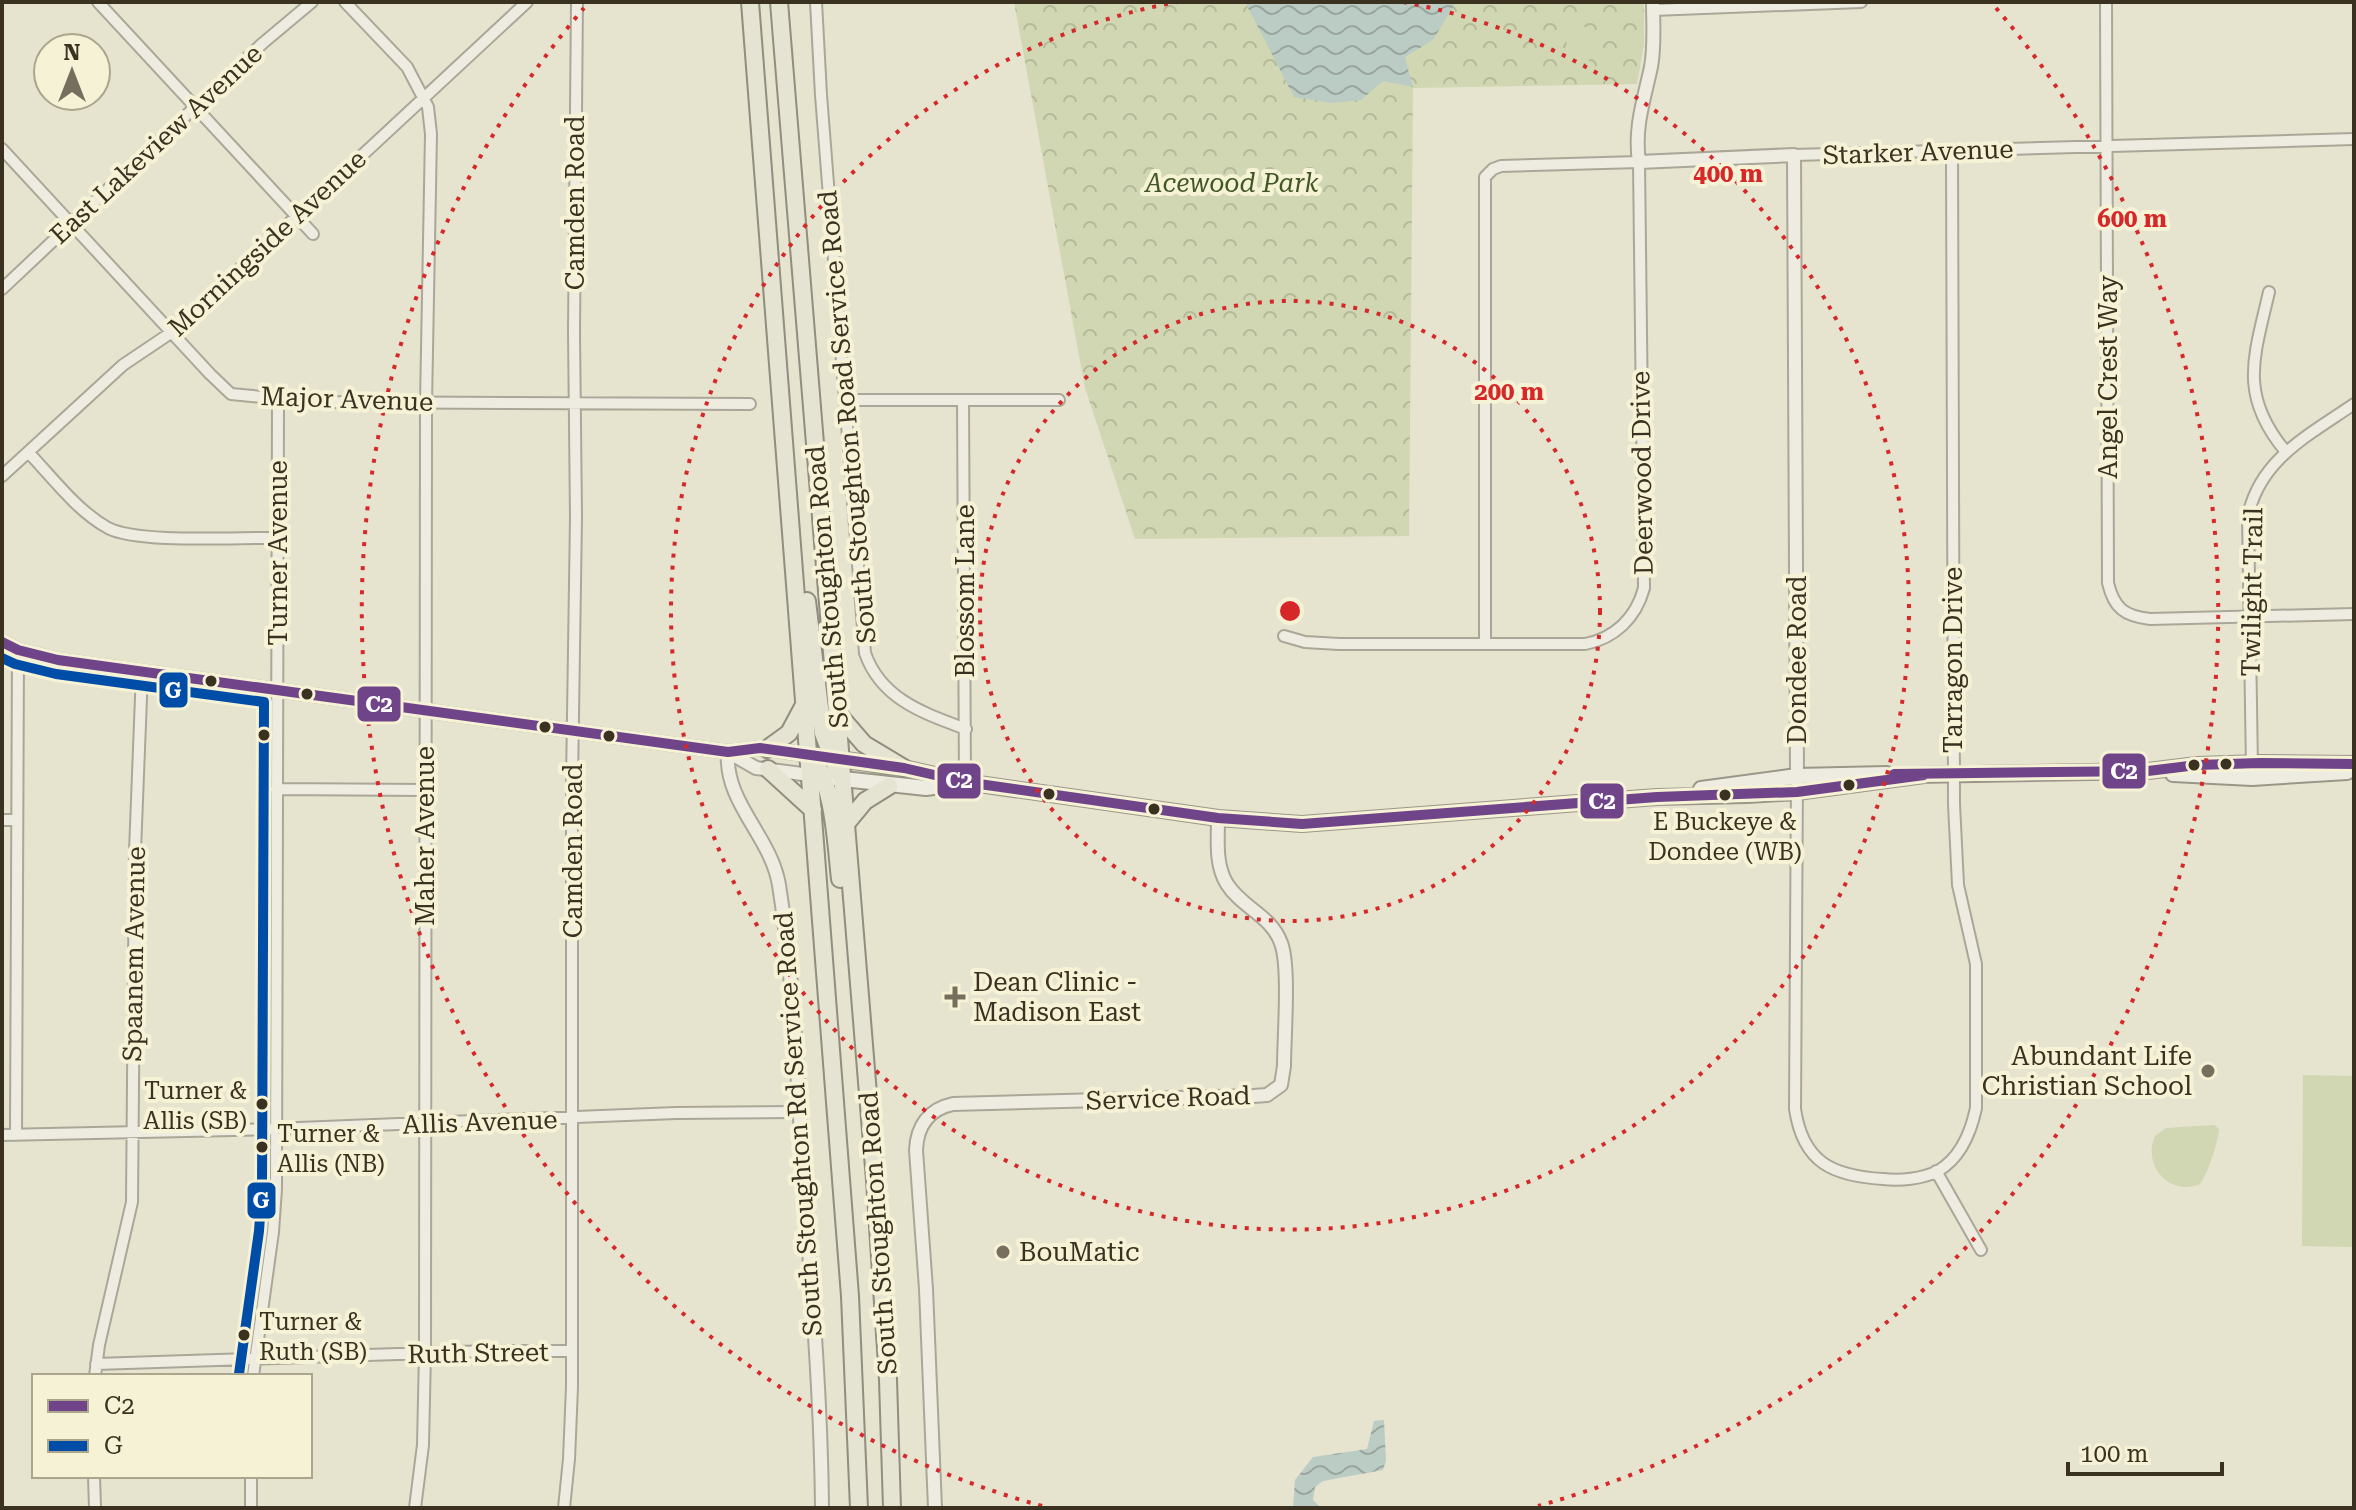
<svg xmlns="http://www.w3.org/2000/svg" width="2356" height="1510" viewBox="0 0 2356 1510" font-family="'Roboto Serif',serif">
  <defs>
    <pattern id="park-crowns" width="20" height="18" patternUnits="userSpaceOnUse" patternTransform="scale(2)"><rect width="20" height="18" fill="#d0d7b2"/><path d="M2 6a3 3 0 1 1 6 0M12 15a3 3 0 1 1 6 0" fill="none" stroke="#b4b999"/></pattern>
    <pattern id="water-waves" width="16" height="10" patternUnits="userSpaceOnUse" patternTransform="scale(2)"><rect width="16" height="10" fill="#bbccc4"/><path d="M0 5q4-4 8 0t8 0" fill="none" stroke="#99a69f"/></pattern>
  </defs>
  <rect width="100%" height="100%" fill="#e6e3cf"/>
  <path fill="url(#park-crowns)" d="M 1014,2 L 1644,2 L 1644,44 L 1637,84 L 1413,88 L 1409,536 L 1135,539 L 1085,388 Z"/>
  <path fill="#d0d7b2" d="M 1567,26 L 1590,27 L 1589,63 L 1566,63 Z
    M 2303,1075 L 2354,1076 L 2354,1247 L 2302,1246 Z
    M 2214,1125 L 2219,1129 C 2219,1139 2207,1176 2200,1184 C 2169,1197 2142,1165 2155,1136 L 2166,1128 Z"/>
  <path fill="url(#water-waves)" d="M 1245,2 L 1456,2 L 1433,40 L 1405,57 L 1413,87 L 1383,81 L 1361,100 L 1332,103 L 1294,97 Z
    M 1384,1420 L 1386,1461 L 1383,1470 L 1323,1481 L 1315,1487 L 1313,1500 L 1321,1508 L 1293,1508 L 1295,1480 L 1313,1457 L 1367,1449 L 1374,1421 Z"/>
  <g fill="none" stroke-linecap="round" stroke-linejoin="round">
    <defs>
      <path id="minor" d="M 98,2 L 313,234
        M 345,2 L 407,67 L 428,107 L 431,134 L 426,404 L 425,1353 L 423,1445 L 415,1508
        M 816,2 L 821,95 L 865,653 C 881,699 923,713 966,729
        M 2106,2 L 2108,583 C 2114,608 2124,616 2150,619 L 2354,614
        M 1653,10 L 1861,2
        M 2,149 L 210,374 L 231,394 L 316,402 L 750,404
        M 1794,155 L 2354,139
        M 2,289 L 263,43 L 312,2
        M 2269,292 C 2254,357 2238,395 2286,452
        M 847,400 L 1059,400
        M 963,400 L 965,782
        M 28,452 C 53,478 76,510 108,528 C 139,544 240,537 279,538
        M 2,476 L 123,365 L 172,332 L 527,2
        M 1284,636 L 1305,642 L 1339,644 L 1585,644 C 1615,638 1636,618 1644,588 L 1639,162 L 1501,166 L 1493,169 L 1485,177 L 1485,643
        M 2252,768 L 2248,516 C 2260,459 2309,435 2354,404
        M 1797,776 L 1795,1109 C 1803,1163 1833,1176 1883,1179 C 1900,1181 1922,1179 1938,1171 C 1960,1158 1971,1132 1976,1108 L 1976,964 L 1958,885 L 1954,804 L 1952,150
        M 276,789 L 426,790
        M 2,820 L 17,820
        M 2,1135 L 274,1129 L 676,1113 L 799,1112
        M 16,1135 L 18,650
        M 1936,1171 L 1981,1250
        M 96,1364 L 488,1351 L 572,1351
        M 95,1376 L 99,1345 L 132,1202 L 135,851 L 142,672
        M 253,1376 L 273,1232 L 276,1189 L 278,400
        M 94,1476 L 95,1508
        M 251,1508 L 251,1476
        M 564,1508 L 569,1459 L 572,1387 L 572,782 L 576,517 L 574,331 L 577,2"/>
      <path id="tertiary" d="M 1653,2 C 1653,23 1655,46 1651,67 C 1644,100 1634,127 1639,162 L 1794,155 L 1797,776
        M 2,642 L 18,650 L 58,660 L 728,752 L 760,748 L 809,755
        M 728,752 C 724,803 771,836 779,885 C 794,979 797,1075 803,1169 C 811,1282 821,1395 822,1508
        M 728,752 L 756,768 L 810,775
        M 935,1508 L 926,1289 L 916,1150 C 917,1126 929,1109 953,1104 L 1253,1096 L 1267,1095 L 1281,1085 L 1284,1066 C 1284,1037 1290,966 1281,943 C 1271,915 1242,908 1227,884 C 1215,865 1218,840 1218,818"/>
      <path id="secondary" d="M 809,755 L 904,768 L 965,782 L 1218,818 L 1302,824 L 1657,797 L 1747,795 L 1797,792 L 1924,775
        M 2173,774 L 2252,778 L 2347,772
        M 1916,775 L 2148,771 L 2197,765 L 2260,763 L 2354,764
        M 834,778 L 926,788 L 956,784
        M 1701,789 L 1797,776 L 1887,774"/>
      <path id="primary" d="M 750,2 L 850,1296 L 859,1508
        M 779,2 L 875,1180 L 888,1380 L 892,1508
        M 807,601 L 823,733 L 838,773
        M 839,715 L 864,744 L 904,768
        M 767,749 L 789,733 L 804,705
        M 810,756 C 834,781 836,845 840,879
        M 768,769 L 813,810
        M 846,824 L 865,801 L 889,786"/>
    </defs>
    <use href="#minor" stroke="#aba798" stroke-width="14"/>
    <use href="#tertiary" stroke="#aba798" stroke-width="16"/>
    <use href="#secondary" stroke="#9b9788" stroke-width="18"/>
    <use href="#primary" stroke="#918d7f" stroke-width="20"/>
    <use href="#minor" stroke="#eeece1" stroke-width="10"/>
    <use href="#tertiary" stroke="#eeece1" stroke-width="12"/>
    <use href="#secondary" stroke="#eeece1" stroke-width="14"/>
    <use href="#primary" stroke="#e5e3d2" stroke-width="16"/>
    <defs>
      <path id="bus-1" d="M 2,642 L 18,650 L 58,660 L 728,752 L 760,748 L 904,768 L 965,782 L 1218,818 L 1302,824 L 1657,797 L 1797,792 L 1924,775
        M 1894,774 L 2148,771 L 2197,765 L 2260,763 L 2354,764"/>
      <path id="bus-2" d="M 2,658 L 15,664 L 56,674 L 264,702 L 262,1188 L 259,1231 L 239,1374"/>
    </defs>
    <use href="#bus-1" stroke="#f6f2d6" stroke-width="16"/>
    <use href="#bus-2" stroke="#f6f2d6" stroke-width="16"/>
    <use href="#bus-1" stroke="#704489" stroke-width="10"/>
    <use href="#bus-2" stroke="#004da8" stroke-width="10"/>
  </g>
  <g fill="none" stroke="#d62828" stroke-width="4" stroke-dasharray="4 8">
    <circle cx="1290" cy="611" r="310"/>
    <path d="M1403 2A619 619 0 1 1 1177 2"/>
    <path d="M1042 1506A929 929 0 0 1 584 8M1996 8A929 929 0 0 1 1538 1506"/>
  </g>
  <g fill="#3b3120" stroke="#f6f2d6" stroke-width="3">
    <circle cx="211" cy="681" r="7"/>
    <circle cx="307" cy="694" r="7"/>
    <circle cx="545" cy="727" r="7"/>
    <circle cx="264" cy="735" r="7"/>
    <circle cx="609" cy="736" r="7"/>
    <circle cx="2226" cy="764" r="7"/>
    <circle cx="2194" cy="765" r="7"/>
    <circle cx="1849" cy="785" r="7"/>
    <circle cx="1049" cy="794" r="7"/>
    <circle cx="1725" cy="795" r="7"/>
    <circle cx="1154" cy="809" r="7"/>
    <circle cx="262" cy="1104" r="7"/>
    <circle cx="262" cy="1147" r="7"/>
    <circle cx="244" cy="1335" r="7"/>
  </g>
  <g fill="#776f5d" stroke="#f6f2d6" stroke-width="3">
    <path d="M951 985h8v8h8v8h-8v8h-8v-8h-8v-8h8z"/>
    <circle cx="2208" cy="1071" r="8"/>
    <circle cx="1003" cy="1252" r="8"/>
  </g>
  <g text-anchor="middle" stroke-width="8" stroke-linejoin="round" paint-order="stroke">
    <g font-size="24" fill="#3b3120" stroke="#f6f2d6" text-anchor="start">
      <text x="1725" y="830" text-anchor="middle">E Buckeye &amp;<tspan x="1725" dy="30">Dondee (WB)</tspan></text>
      <text x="247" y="1099" text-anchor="end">Turner &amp;<tspan x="247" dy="30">Allis (SB)</tspan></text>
      <text x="277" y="1142">Turner &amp;<tspan x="277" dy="30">Allis (NB)</tspan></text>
      <text x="259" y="1330">Turner &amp;<tspan x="259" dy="30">Ruth (SB)</tspan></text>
    </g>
    <g font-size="26" fill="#3b3120" stroke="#f6f2d6">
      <text transform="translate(156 144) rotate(-43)" y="9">East Lakeview Avenue</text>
      <text transform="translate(1918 152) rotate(-2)" y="9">Starker Avenue</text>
      <text transform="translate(575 203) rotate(-90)" y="9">Camden Road</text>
      <text transform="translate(267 243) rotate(-43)" y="9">Morningside Avenue</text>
      <text transform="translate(2108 377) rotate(-90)" y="9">Angel Crest Way</text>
      <text transform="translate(347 399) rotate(2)" y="9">Major Avenue</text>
      <text transform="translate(847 417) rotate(-95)" y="9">South Stoughton Road Service Road</text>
      <text transform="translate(1642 473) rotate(-91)" y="9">Deerwood Drive</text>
      <text transform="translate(278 553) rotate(-90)" y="9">Turner Avenue</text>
      <text transform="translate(827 587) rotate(-95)" y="9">South Stoughton Road</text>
      <text transform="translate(965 591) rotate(-90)" y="9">Blossom Lane</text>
      <text transform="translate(2252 592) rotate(-89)" y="9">Twilight Trail</text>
      <text transform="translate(1797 660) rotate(-90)" y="9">Dondee Road</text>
      <text transform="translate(1953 660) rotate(-90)" y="9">Tarragon Drive</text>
      <text transform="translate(425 836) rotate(-90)" y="9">Maher Avenue</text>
      <text transform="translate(573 851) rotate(-90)" y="9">Camden Road</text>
      <text transform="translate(134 954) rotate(-89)" y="9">Spaanem Avenue</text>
      <text transform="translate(1168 1098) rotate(-2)" y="9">Service Road</text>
      <text transform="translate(480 1122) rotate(-2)" y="9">Allis Avenue</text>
      <text transform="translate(798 1124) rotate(-94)" y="9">South Stoughton Rd Service Road</text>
      <text transform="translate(878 1233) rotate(-94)" y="9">South Stoughton Road</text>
      <text transform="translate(478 1353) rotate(-1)" y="9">Ruth Street</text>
    </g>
    <g font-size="26" font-style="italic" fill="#425726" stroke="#f6f2d6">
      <text x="1232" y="192">Acewood Park</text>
    </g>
    <g font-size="26" fill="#3b3120" stroke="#f6f2d6" text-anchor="start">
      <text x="973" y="991">Dean Clinic -<tspan x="973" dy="30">Madison East</tspan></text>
      <text x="2192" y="1065" text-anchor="end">Abundant Life<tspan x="2192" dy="30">Christian School</tspan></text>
      <text x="1019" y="1261">BouMatic</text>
    </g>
  </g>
  <circle cx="1290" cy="611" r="12" fill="#d62828" stroke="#f6f2d6" stroke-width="4"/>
  <g font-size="24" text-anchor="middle" font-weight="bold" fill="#d62828" stroke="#f6f2d6" stroke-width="8" stroke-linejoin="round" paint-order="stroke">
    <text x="1728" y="182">400 m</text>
    <text x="2132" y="227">600 m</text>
    <text x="1509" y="400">200 m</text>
  </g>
  <g stroke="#f6f2d6" stroke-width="3">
    <rect x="158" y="671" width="31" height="38" rx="8" fill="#004da8"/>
    <rect x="356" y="685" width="46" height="38" rx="8" fill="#704489"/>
    <rect x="2101" y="752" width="46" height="38" rx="8" fill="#704489"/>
    <rect x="936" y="762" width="46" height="38" rx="8" fill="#704489"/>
    <rect x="1579" y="782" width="46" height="38" rx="8" fill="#704489"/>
    <rect x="246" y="1181" width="31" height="39" rx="8" fill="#004da8"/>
  </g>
  <g font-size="22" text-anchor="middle" font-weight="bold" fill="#fff">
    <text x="173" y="698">G</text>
    <text x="379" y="712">C2</text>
    <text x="2124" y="779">C2</text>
    <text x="959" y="788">C2</text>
    <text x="1602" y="809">C2</text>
    <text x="261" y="1208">G</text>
  </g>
  <rect width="2356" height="1510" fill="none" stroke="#3b3120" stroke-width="8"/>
  <rect x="32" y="1374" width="280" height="104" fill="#f6f2d6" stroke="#aba58d" stroke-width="2"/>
  <rect x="48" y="1400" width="40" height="12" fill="#704489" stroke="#aba58d" stroke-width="2"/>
  <text x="104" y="1414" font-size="24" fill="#3b3120">C2</text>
  <rect x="48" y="1440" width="40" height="12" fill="#004da8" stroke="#aba58d" stroke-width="2"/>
  <text x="104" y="1454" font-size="24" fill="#3b3120">G</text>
  <g transform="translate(72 72)"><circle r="38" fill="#f6f2d6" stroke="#aba58d" stroke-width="2"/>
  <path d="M0-6L14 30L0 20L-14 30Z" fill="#776f5d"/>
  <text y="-12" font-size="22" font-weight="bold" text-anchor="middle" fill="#3b3120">N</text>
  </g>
  <path d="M2068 1462v12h154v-12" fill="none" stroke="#3b3120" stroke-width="4"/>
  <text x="2080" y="1462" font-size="24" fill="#3b3120" stroke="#f6f2d6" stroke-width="6" paint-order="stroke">100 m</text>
</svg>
